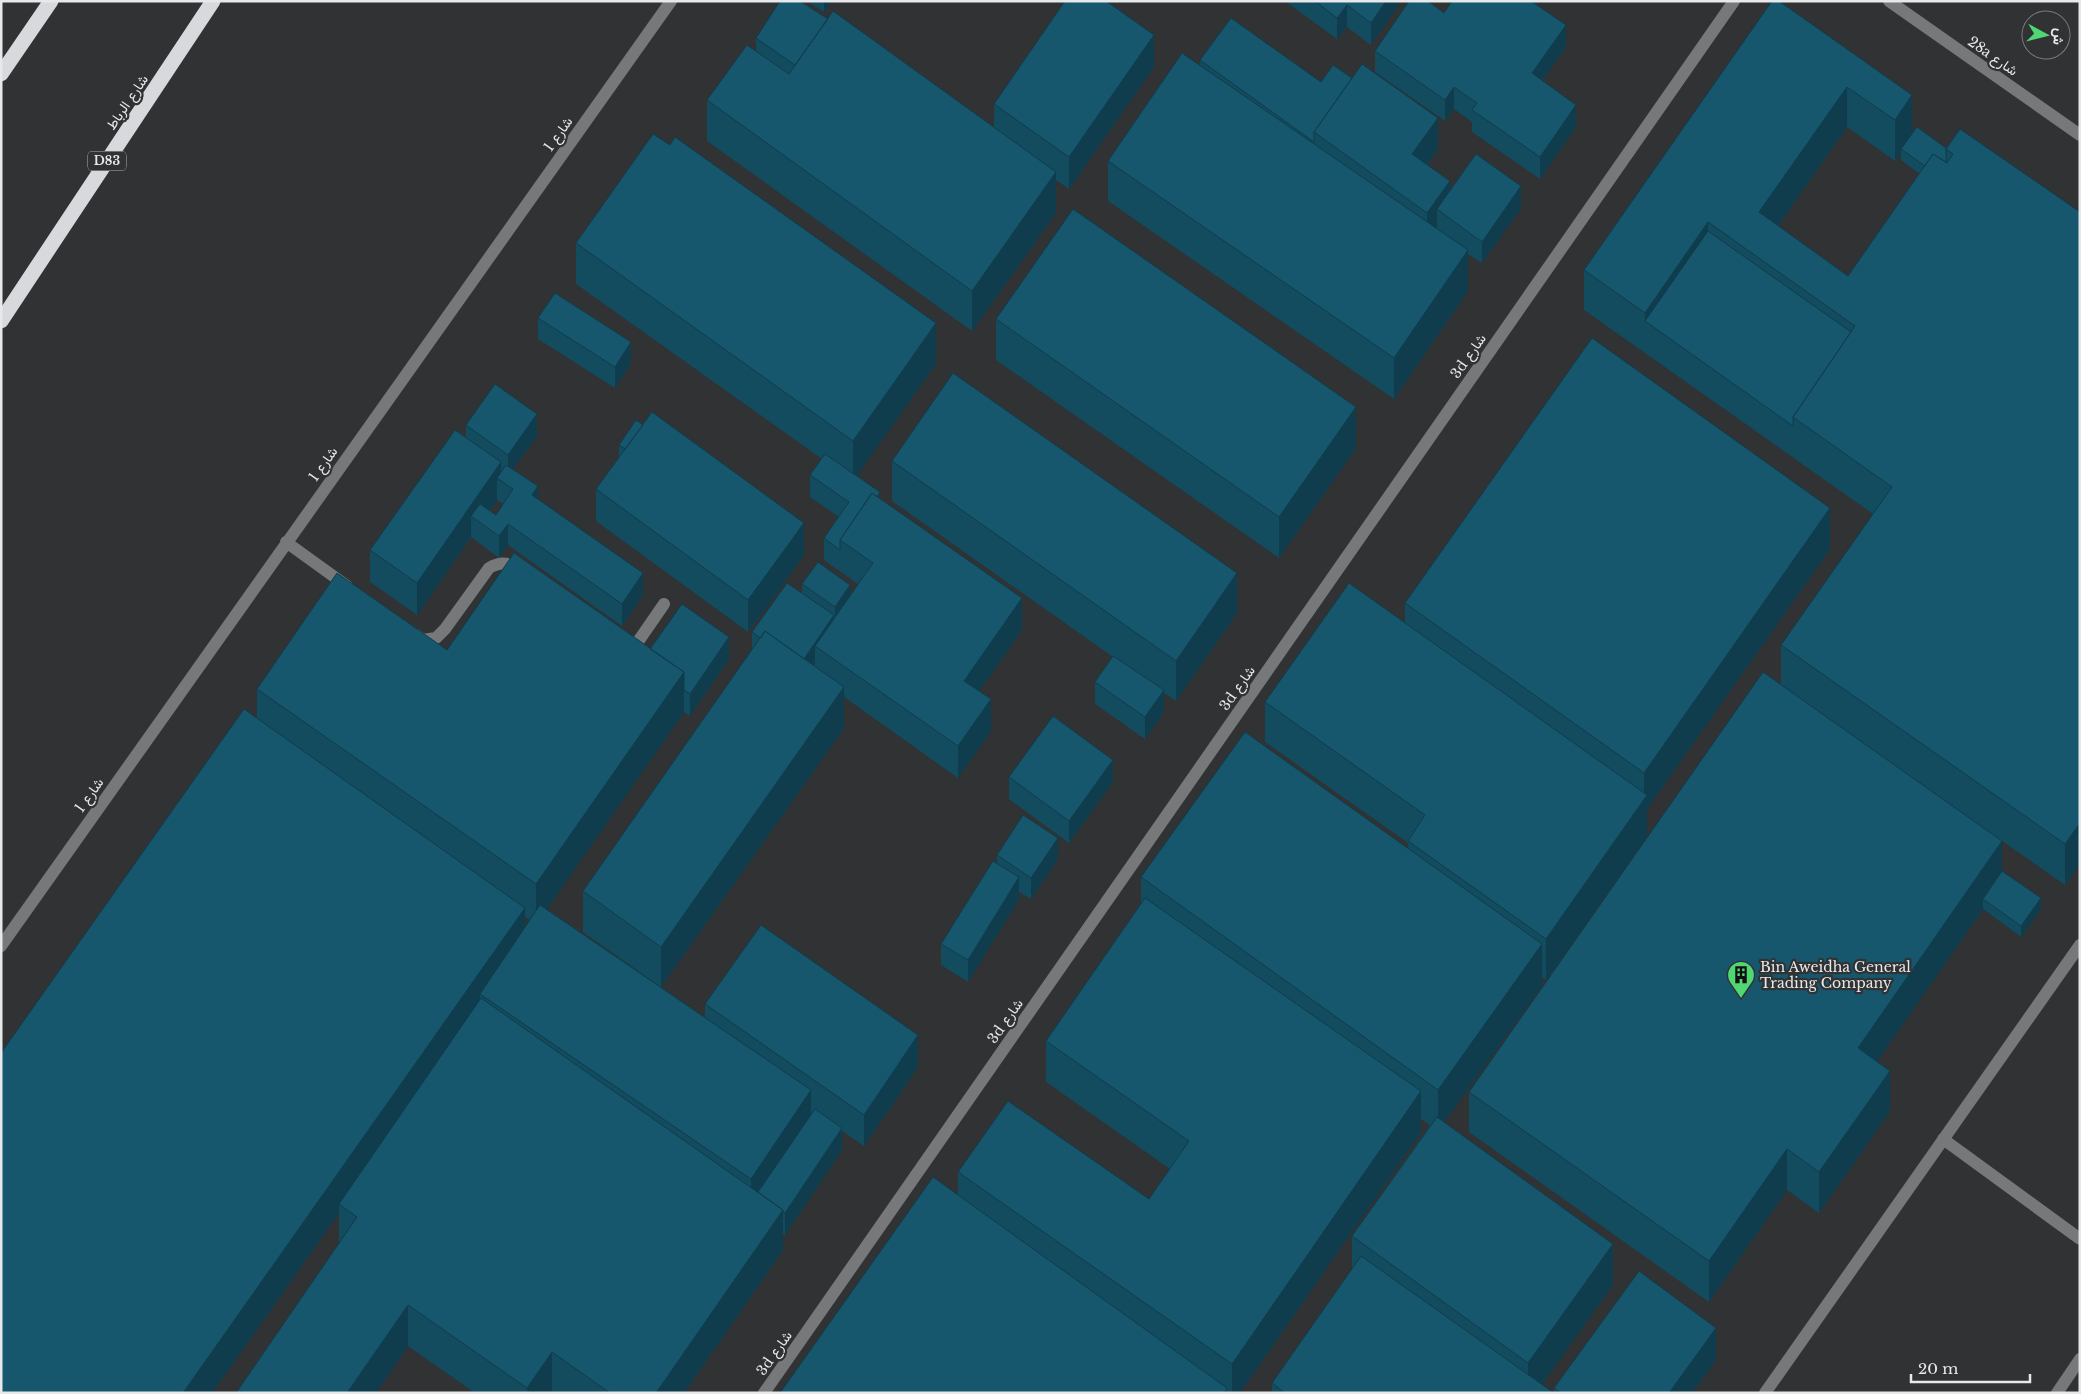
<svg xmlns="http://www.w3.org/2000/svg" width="2081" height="1394" viewBox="0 0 2081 1394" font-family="'Libre Baskerville',Vazirmatn,serif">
  <rect width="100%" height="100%" fill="#303234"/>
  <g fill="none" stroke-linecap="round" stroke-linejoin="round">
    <path stroke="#777879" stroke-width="12" d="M 1889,1 L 2080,135
      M 286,542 L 347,586
      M 416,635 L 423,640 L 436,638 L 445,629 L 489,568 C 502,560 510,563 521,572
      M 625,646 L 635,646 L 664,604
      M 1,946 L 671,1
      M 1943,1139 L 2080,1239
      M 764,1393 L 1734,1
      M 1765,1393 L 2080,945
      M 2057,1393 L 2080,1359"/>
    <path stroke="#d7d9dc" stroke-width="15" d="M 1,74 L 51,1
      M 1,321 L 213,1"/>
  </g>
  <path fill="#134b5f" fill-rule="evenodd" d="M 807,1 L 831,1 L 824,12 Z
    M 1285,1 L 1400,1 L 1400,3 L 1371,45 L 1347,27 L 1337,39 Z
    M 1772,1 L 1912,133 L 1946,148 L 2080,212 L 2080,864 L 2065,885 L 2002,841 L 2002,871 L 2041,909 L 2021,937 L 1983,909 L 1877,1061 L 1890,1111 L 1819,1213 L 1787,1190 L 1709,1302 L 1469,1132 L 1469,1092 L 1781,685 L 1781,645 L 1873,514 L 1584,310 L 1584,270 ZM 1847,127 L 1895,161 L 1901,152 L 1901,160 L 1920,174 L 1848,276 L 1778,226 Z
    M 1444,13 L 1566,47 L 1542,81 L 1576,127 L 1540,179 L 1472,132 L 1472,122 L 1454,109 L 1445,121 L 1375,72 L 1375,51 Z
    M 756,38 L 994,127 L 994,104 L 1154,67 L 1069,189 L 1056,180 L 1056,213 L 972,331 L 707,141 L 707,100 L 756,51 Z
    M 1200,60 L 1321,82 L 1438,149 L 1427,165 L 1450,190 L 1521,208 L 1482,263 L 1468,254 L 1468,291 L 1394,399 L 1108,201 L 1108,161 L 1200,66 Z
    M 576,243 L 936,364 L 856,476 L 880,499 L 1022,630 L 979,691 L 991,731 L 958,778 L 844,697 L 844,728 L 661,987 L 705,1018 L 705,1004 L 918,1067 L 864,1146 L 842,1131 L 842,1150 L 785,1235 L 783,1234 L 783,1250 L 684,1393 L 475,1393 L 408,1346 L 376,1393 L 236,1393 L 339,1244 L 339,1213 L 212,1393 L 1,1393 L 257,718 L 257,689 L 447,650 L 650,649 L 729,659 L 690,716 L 684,712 L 546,909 L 657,984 L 583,932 L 583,891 L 752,650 L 752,632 L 802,593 L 802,584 L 850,585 L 834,619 L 858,584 L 824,560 L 824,538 L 839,517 L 810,497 L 810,475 L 822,459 L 576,284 ZM 525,917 L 530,920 L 525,927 Z
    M 538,318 L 631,363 L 615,388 L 538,339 Z
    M 996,319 L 1356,448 L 1279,558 L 996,360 Z
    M 466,425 L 537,436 L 513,469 L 538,499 L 643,595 L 622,626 L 508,545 L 499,558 L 471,537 L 417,615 L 370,582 L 370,550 L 466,438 ZM 497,500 L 503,504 L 496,515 L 490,511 Z
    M 619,445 L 804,555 L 748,632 L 596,521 L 596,489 L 620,457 L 619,456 Z
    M 892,461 L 1237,613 L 1176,701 L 1164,693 L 1164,712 L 1145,739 L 1095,704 L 1095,682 L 1113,657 L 892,501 Z
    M 1830,549 L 1647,809 L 1647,836 L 1546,980 L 1542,977 L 1542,985 L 1444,1122 L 1613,1285 L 1542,1384 L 1554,1393 L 1272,1393 L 1272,1383 L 1352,1269 L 1352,1236 L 1430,1125 L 1421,1119 L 1421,1132 L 1240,1393 L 780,1393 L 958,1194 L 958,1172 L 1149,1199 L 1170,1169 L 1046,1082 L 1046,1041 L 1141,904 L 1141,877 L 1408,848 L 1408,843 L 1265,742 L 1265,702 L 1405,623 L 1405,603 Z
    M 1009,777 L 1113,782 L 1069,843 L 1009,799 Z
    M 997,855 L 1058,859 L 1031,899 L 1019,892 L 1019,899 L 968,982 L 941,965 L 941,944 L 997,863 Z
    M 1716,1360 L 1692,1393 L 1554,1393 L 1554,1388 Z"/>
  <path fill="#0f3d4d" d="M 824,1 L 831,1 L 824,12 Z
    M 1386,1 L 1400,1 L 1400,3 L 1371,45 L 1371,23 Z
    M 1347,5 L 1347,27 L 1337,39 L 1337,18 Z
    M 1566,25 L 1566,47 L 1532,95 L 1532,73 Z
    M 1154,35 L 1154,67 L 1069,189 L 1069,157 Z
    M 1454,87 L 1454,109 L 1445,121 L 1445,100 Z
    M 1847,87 L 1847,127 L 1759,253 L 1759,212 Z
    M 1912,95 L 1912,136 L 1901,149 L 1901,152 L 1895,161 L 1895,120 Z
    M 1576,105 L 1576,127 L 1540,179 L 1540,157 Z
    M 1438,118 L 1438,149 L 1412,186 L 1412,154 Z
    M 1056,172 L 1056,213 L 972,331 L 972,291 Z
    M 1450,181 L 1450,213 L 1437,209 L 1437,231 L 1427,245 L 1427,213 Z
    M 1521,186 L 1521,208 L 1482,263 L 1482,242 Z
    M 1708,222 L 1708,263 L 1645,321 L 1645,353 L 1645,313 Z
    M 1468,250 L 1468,291 L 1394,399 L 1394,358 Z
    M 936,323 L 936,364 L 853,481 L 853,441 Z
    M 631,342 L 631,363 L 615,388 L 615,367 Z
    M 1356,407 L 1356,448 L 1279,558 L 1279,517 Z
    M 537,414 L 537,436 L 508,476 L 508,455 Z
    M 501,462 L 501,482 L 497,478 L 497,500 L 481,523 L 471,516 L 471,537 L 417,615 L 417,583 Z
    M 538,486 L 538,508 L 532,495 Z
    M 1830,508 L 1830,549 L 1647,809 L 1647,836 L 1546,980 L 1546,939 L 1644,800 L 1644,773 Z
    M 804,523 L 804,555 L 748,632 L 748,600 Z
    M 508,524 L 508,545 L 499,558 L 499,536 Z
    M 643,573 L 643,595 L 622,626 L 622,604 Z
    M 1237,573 L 1237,613 L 1176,701 L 1176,661 Z
    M 850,585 L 850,596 L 835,618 L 835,607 Z
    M 1022,598 L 1022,630 L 964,713 L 964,681 Z
    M 834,615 L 834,637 L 815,646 L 815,664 L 800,686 L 800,665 Z
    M 729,637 L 729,659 L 690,716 L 690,694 Z
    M 684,672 L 684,712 L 536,925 L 536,884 Z
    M 844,687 L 844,728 L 661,987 L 661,947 Z
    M 1164,690 L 1164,712 L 1145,739 L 1145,717 Z
    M 991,699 L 991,731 L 958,778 L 958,746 Z
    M 1113,760 L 1113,782 L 1069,843 L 1069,821 Z
    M 2080,823 L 2080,864 L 2065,885 L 2065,844 Z
    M 1058,838 L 1058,859 L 1031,899 L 1031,878 Z
    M 2002,841 L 2002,882 L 1983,899 L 1983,909 L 1858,1089 L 1858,1048 Z
    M 1019,877 L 1019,899 L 968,982 L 968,960 Z
    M 2041,898 L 2041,909 L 2021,937 L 2021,926 Z
    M 525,908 L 525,949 L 480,994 L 480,1013 L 339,1204 L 339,1213 L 212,1393 L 183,1393 Z
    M 1542,944 L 1542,985 L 1438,1131 L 1438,1090 Z
    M 918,1035 L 918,1067 L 864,1146 L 864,1115 Z
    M 1890,1071 L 1890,1111 L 1819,1213 L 1819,1172 Z
    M 811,1090 L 811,1130 L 751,1220 L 751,1179 Z
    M 1421,1091 L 1421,1132 L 1240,1393 L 1232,1393 L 1232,1364 Z
    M 842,1128 L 842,1150 L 785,1235 L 785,1213 Z
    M 1787,1149 L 1787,1190 L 1709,1302 L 1709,1261 Z
    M 783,1210 L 783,1250 L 684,1393 L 656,1393 Z
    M 1613,1244 L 1613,1285 L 1536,1393 L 1528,1393 L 1528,1363 Z
    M 408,1305 L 408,1346 L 376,1393 L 347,1393 Z
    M 1716,1328 L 1716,1360 L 1692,1393 L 1669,1393 Z
    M 552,1352 L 552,1393 L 527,1393 L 527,1388 Z"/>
  <path fill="#16576e" stroke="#0f3d4d" d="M 780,1 L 800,1 L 828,19 L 795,65 L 756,38 Z
    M 1065,1 L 1106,1 L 1154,35 L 1069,157 L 994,104 Z
    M 1315,1 L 1386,1 L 1371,23 L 1347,5 L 1337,18 Z
    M 1409,1 L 1428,1 L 1444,13 L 1452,1 L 1531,1 L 1566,25 L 1532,73 L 1576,105 L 1540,157 L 1472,110 L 1477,103 L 1454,87 L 1445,100 L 1375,51 Z
    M 1772,1 L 1779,1 L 1912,95 L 1895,120 L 1847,87 L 1759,212 L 1848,276 L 1933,154 L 1947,163 L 1953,154 L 1946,149 L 1960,129 L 2080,212 L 2080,823 L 2065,844 L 1781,645 L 1892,487 L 1793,417 L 1855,326 L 1708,222 L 1645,313 L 1584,270 Z
    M 833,11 L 1056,172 L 972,291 L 707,100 L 747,45 L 789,74 Z
    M 1231,18 L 1321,82 L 1333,65 L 1352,78 L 1314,132 L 1314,142 L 1200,60 Z
    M 1182,53 L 1468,250 L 1394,358 L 1108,161 Z
    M 1362,64 L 1438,118 L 1412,154 L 1450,181 L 1427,213 L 1314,132 Z
    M 1917,127 L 1946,148 L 1946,162 L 1933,154 L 1925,166 L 1901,149 Z
    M 653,134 L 670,145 L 675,137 L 936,323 L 853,441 L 576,243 Z
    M 1476,154 L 1521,186 L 1482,242 L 1437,209 Z
    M 1073,209 L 1356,407 L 1279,517 L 996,319 Z
    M 1708,231 L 1851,332 L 1793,417 L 1793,426 L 1645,321 Z
    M 555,293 L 631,342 L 615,367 L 538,318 Z
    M 1592,338 L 1830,508 L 1644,773 L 1405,603 Z
    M 953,373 L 1237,573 L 1176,661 L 892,461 Z
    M 495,384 L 537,414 L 508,455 L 466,425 Z
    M 652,412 L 804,523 L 748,600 L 596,489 Z
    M 636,420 L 643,425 L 625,449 L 619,445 Z
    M 455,430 L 501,462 L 417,583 L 370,550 Z
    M 825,454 L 880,492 L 877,497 L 872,493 L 840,540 L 840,550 L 824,538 L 849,502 L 810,475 Z
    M 506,465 L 538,486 L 532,495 L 643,573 L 622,604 L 508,524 L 499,536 L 471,516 L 480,504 L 496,515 L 513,489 L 497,478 Z
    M 872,493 L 1022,598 L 964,681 L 991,699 L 958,746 L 815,646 L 873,563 L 840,540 Z
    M 514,553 L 684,672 L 536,884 L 257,689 L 337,573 L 447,650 Z
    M 818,562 L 850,585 L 835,607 L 802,584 Z
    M 787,583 L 834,615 L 804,659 L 765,631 L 761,638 L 752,632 Z
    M 1349,583 L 1647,795 L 1546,939 L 1408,841 L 1425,815 L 1265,702 Z
    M 682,604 L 729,637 L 690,694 L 684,690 L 684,672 L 650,649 Z
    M 765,631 L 844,687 L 661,947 L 583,891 Z
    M 1113,656 L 1164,690 L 1145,717 L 1095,682 Z
    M 1763,672 L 2002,841 L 1858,1048 L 1890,1071 L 1819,1172 L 1787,1149 L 1709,1261 L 1469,1092 Z
    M 244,709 L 525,908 L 183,1393 L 1,1393 L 1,1053 Z
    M 1053,716 L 1113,760 L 1069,821 L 1009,777 Z
    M 1245,732 L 1542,944 L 1438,1090 L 1141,877 Z
    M 1023,815 L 1058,838 L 1031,878 L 997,855 Z
    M 993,861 L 1019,877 L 968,960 L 941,944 Z
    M 2002,871 L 2041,898 L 2021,926 L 1983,899 Z
    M 1145,898 L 1421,1091 L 1232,1364 L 958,1172 L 1008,1101 L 1149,1199 L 1189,1141 L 1046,1041 Z
    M 540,905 L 811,1090 L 751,1179 L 480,994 Z
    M 761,925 L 918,1035 L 864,1115 L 705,1004 Z
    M 481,998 L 783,1210 L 656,1393 L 610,1393 L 552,1352 L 527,1388 L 408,1305 L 347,1393 L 236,1393 L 357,1217 L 339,1204 Z
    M 815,1109 L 842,1128 L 785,1213 L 783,1212 L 783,1210 L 758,1192 Z
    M 1437,1117 L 1613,1244 L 1528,1363 L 1352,1236 Z
    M 933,1177 L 1227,1388 L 1224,1393 L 780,1393 Z
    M 1361,1256 L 1554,1393 L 1285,1393 L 1272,1383 Z
    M 1639,1271 L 1716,1328 L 1669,1393 L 1561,1393 L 1554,1388 Z"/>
  <defs>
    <symbol id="building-pin" viewBox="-11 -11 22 30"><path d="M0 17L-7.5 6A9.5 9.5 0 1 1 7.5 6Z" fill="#51d674" stroke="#303234"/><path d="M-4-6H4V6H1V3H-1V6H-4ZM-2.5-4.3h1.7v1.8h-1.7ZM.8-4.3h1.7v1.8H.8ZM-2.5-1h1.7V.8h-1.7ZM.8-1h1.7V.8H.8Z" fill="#111"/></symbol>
  </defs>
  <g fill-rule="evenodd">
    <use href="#building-pin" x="1725" y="959" width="32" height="43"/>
  </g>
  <g text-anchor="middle" stroke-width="4.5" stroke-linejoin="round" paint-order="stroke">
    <rect fill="#303234" stroke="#b0b1b3" stroke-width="1" x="88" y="151.5" width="38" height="19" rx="4"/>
    <g font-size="12" font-weight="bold" fill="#e7e8e9">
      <text x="107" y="165">D83</text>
    </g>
    <g font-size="14" fill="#e7e8e9" stroke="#303234">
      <text transform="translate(1993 56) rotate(35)" y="5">28a شارع</text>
      <text transform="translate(127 102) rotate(-56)" y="5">شارع الرباط</text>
      <text transform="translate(558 134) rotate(-55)" y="5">شارع 1</text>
      <text transform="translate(1468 356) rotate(-55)" y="5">3d شارع</text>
      <text transform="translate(323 464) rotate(-55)" y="5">شارع 1</text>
      <text transform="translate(1237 688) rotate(-55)" y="5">3d شارع</text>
      <text transform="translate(89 795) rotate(-55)" y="5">شارع 1</text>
      <text transform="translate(1005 1021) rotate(-55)" y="5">3d شارع</text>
      <text transform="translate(774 1353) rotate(-55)" y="5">3d شارع</text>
    </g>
    <g font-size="14" fill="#e7e8e9" stroke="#303234" text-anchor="start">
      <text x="1760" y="972">Bin Aweidha General<tspan x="1760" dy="16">Trading Company</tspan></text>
    </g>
  </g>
  <rect width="2081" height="1394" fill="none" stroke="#e7e8e9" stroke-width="5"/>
  <g transform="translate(2046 35) rotate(97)"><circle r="24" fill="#303234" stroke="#797b7c"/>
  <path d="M0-4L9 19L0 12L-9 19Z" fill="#51d674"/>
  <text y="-8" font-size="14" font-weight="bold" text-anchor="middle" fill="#e7e8e9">ش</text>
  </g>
  <path d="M1911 1374v8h119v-8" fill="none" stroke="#e7e8e9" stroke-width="2.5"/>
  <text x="1918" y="1374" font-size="15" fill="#e7e8e9" stroke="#303234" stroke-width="4" paint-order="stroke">20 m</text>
</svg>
